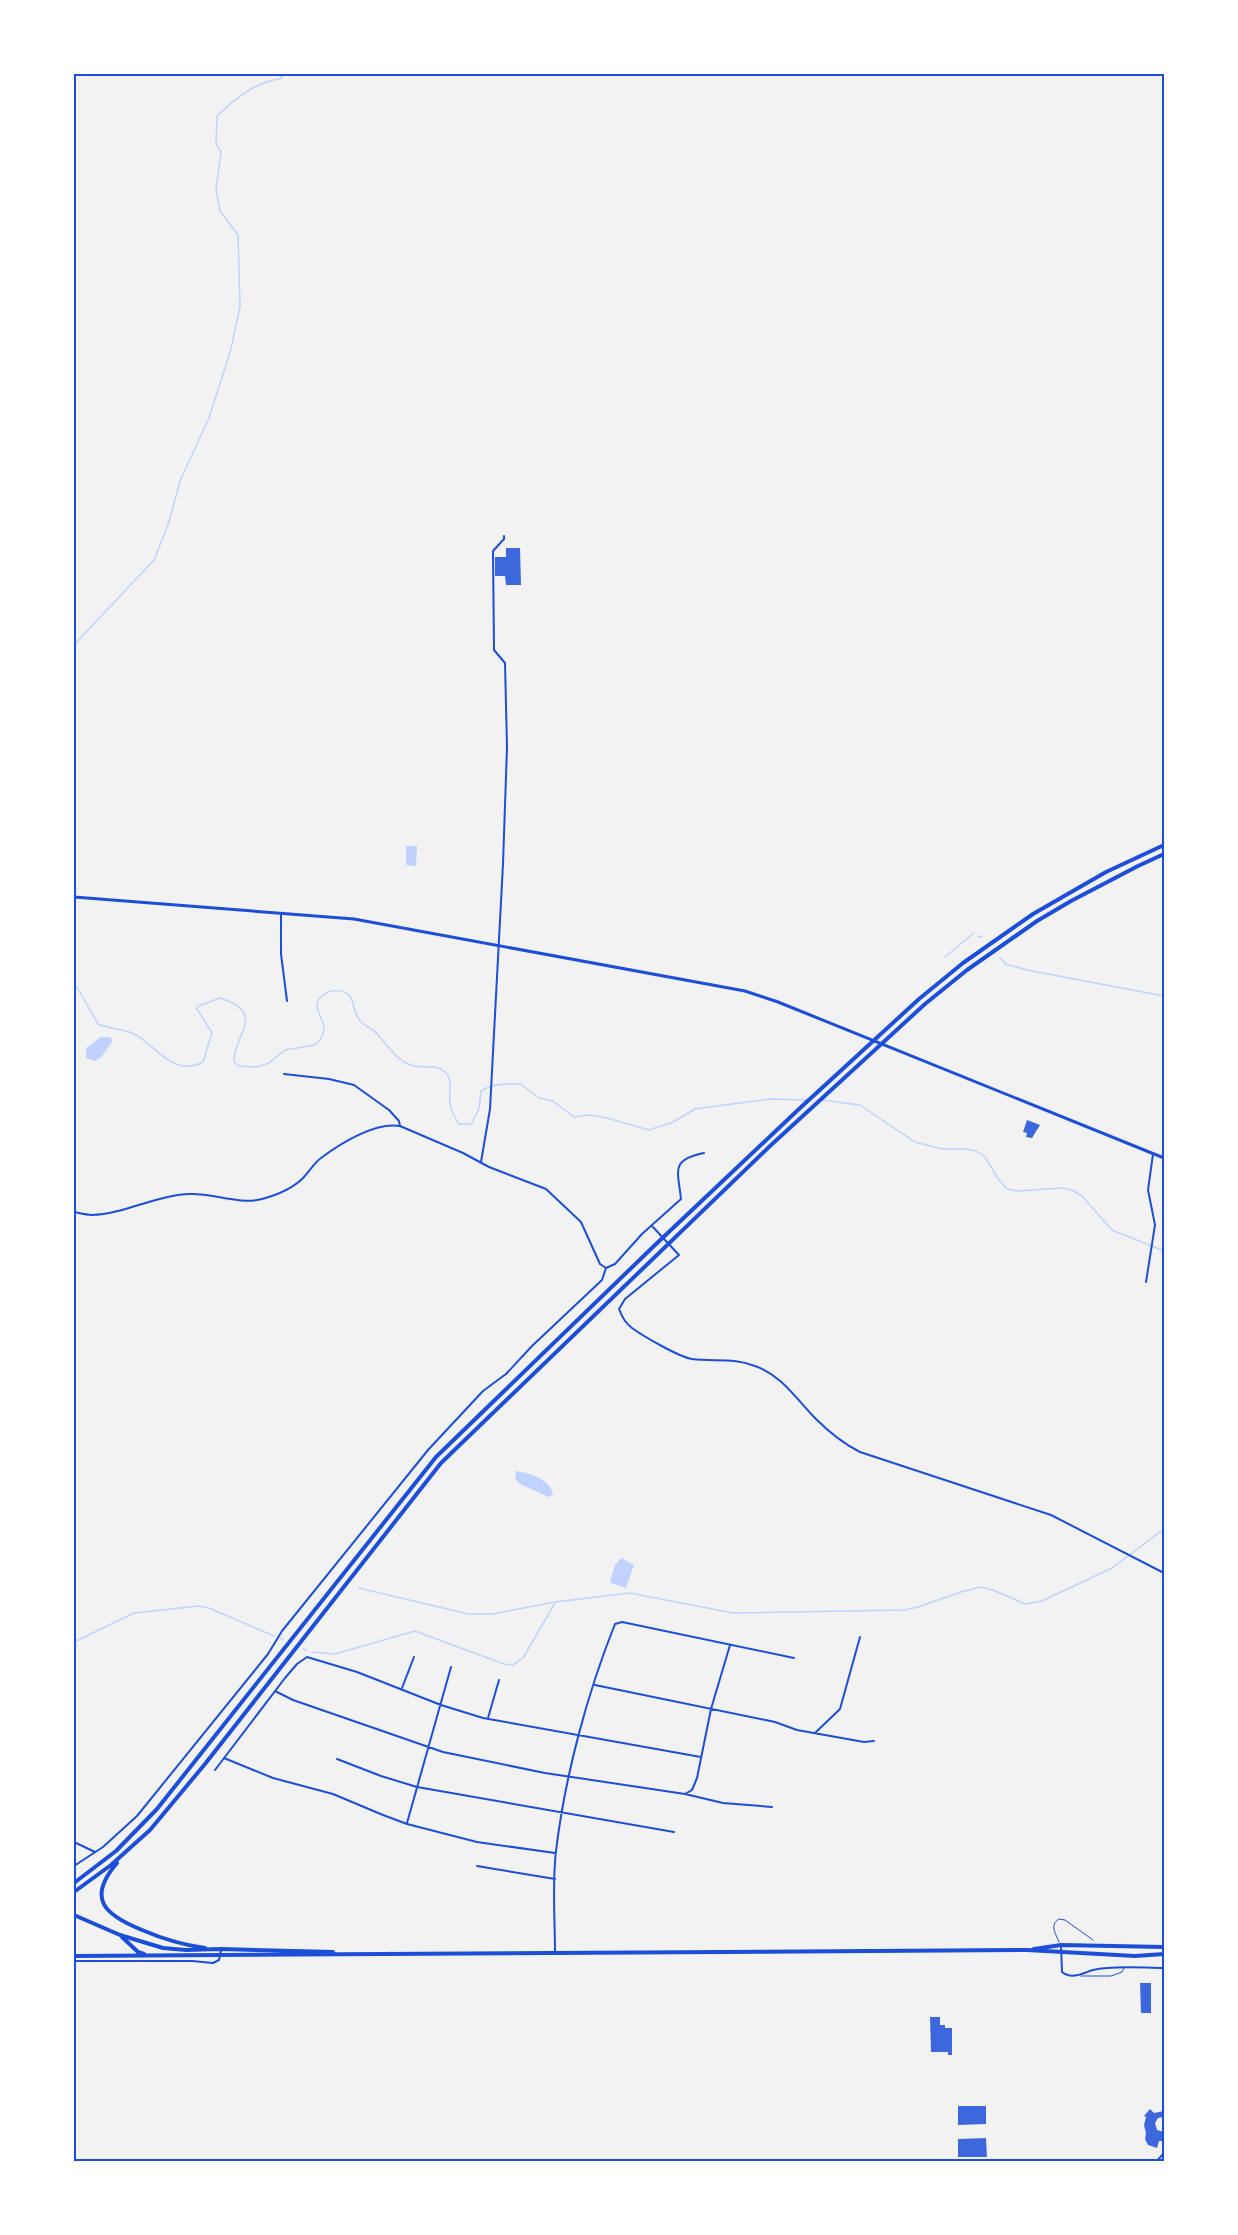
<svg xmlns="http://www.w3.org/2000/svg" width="1238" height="2235" viewBox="0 0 1238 2235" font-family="Manrope,sans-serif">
  <rect width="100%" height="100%" fill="#f2f2f2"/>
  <path fill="#bfd3fe" d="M 406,846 L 417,846 L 416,866 L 406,865 Z
    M 101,1037 L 110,1037 L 113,1041 L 101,1057 L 95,1061 L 86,1058 L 86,1048 Z
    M 516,1471 C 530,1473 551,1479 553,1495 L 548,1497 L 520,1484 L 515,1479 Z
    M 621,1558 L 634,1565 L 626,1588 L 611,1583 L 610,1581 L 615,1565 Z"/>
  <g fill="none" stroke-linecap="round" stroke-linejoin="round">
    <path stroke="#bfd3fe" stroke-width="1.5" d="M 74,645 L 154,560 L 168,525 L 180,481 L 209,418 L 231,349 L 240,306 L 238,235 L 220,211 L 216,190 L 221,152 L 216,144 L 217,116 C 235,99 255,82 280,79 L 283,74
      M 978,937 L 982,936
      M 945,957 L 974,933
      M 1000,958 L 1006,964 L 1027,970 L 1164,996
      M 74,985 L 77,987 L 98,1024 C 109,1029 122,1028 134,1034 C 156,1045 173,1078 203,1062 L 212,1033 L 197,1009 L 198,1006 L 220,998 C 268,1013 233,1035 234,1062 L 239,1066 L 257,1067 L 269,1063 L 285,1050 L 315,1045 C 339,1023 305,1011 322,996 C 330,989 345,988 351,998 C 355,1007 354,1016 362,1023 C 367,1027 373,1029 377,1034 C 388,1045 395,1059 410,1065 C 422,1070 434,1062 445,1072 C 454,1080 448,1093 450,1103 C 451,1110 455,1118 459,1124 L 471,1124 L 479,1109 L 481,1091 C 494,1083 507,1084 521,1084 L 539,1098 L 553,1101 L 574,1117 L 589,1115 L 607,1118 L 649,1130 L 673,1122 L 695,1109 L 770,1099 L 806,1100
      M 822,1100 L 860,1105 L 915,1142 L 942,1149 L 965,1149 L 976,1151 L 985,1157 L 999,1180 L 1007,1189 L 1018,1191 L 1062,1188 L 1072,1190 L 1082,1196 L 1112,1230 L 1164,1251
      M 359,1588 L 468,1614 L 493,1614 L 555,1602 L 630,1593 L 733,1613 L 904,1610 L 918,1607 L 961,1592 L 981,1587 L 993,1590 L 1025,1604 L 1042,1601 L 1112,1568 L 1164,1529
      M 280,1638 L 283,1639
      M 74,1642 L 134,1613 L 199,1606 L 209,1608 L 274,1636
      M 303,1649 L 306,1650
      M 312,1652 L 335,1654 L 415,1631 L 504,1664 L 513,1665 L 523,1658 L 555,1603"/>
  </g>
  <path fill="#3d67dc" d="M 506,548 L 520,548 L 521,585 L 506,585 L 505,576 L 495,576 L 495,557 L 506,557 Z
    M 1027,1120 L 1040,1125 L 1032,1138 L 1026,1137 L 1027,1133 L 1023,1132 Z
    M 1140,1983 L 1151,1983 L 1151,2013 L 1141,2013 Z
    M 930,2017 L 940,2017 L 940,2025 L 945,2025 L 945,2028 L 952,2028 L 952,2055 L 948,2055 L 948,2052 L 931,2052 Z
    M 958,2106 L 986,2106 L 986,2124 L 958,2125 Z
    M 1150,2109 L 1154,2113 L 1164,2111 L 1164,2117 L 1158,2118 L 1155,2123 L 1157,2130 L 1164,2132 L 1164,2141 L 1159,2141 L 1157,2148 L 1148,2145 L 1145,2139 L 1146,2133 L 1144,2125 L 1146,2117 L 1144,2116 Z
    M 986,2138 L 987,2157 L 958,2157 L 958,2139 Z"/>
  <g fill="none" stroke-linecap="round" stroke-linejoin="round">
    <path stroke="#1d4ed8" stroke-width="1" d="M 1059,1942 C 1056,1934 1049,1925 1059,1919 L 1065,1920 L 1093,1940
      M 1081,1976 L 1111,1976 L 1122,1972 L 1124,1968"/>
    <path stroke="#1d4ed8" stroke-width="2" d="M 281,914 L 281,954 L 287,1001
      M 284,1074 L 329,1079 L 354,1085 L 389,1110 L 399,1121 L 400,1126
      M 481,1162 L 490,1109 L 503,864 L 507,747 L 505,663 L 494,650 L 493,551 L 504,539 L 504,536
      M 74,1212 C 79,1213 86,1215 92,1215 C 124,1214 156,1195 190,1194 C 213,1193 239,1205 262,1199 C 277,1195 292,1189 303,1178 C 309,1172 314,1163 321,1158 C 341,1143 375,1122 400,1126 L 463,1153 L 489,1167 L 546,1189 L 581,1222 L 600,1264 L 606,1268 L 615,1264 L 642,1234 L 681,1199 C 678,1170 670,1160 704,1153
      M 652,1226 L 679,1255 L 625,1299 L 619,1309 C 622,1317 625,1323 632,1328 C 643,1336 679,1357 692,1359 C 715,1362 732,1357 755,1366 C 783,1376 796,1399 816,1419 C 829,1432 844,1444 860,1452 L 1051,1515 L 1164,1573
      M 1146,1282 L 1155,1225 L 1148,1190 L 1153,1154
      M 595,1685 L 775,1722 L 797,1730 L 864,1742 L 874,1741
      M 402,1688 L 414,1657
      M 275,1691 L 293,1700 L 443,1752 L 545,1773 L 685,1794 L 723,1803 L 772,1807
      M 488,1718 L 499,1680
      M 815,1733 L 840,1709 L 860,1637
      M 224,1758 L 273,1778 L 333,1794 L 383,1815 L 407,1824 L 477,1842 L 555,1853
      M 337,1759 L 381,1776 L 417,1787 L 674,1832
      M 215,1770 L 285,1678 L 297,1664 L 307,1657 L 357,1672 L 441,1705 L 483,1718 L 701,1757
      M 685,1794 L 692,1790 L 697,1778 L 711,1709 L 730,1645
      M 407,1823 L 451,1667
      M 74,1842 L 95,1852
      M 74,1866 L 103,1847 L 137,1816 L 268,1654 L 282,1631 L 428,1450 L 483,1391 L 506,1374 L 532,1346 L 602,1280 L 606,1268
      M 477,1866 L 555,1879
      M 1061,1945 L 1062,1972 C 1072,1980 1083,1973 1093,1970 C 1113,1965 1144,1968 1164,1968
      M 555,1952 C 555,1919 552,1884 556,1851 C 565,1776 587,1694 615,1624 L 622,1622 L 794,1658
      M 74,1961 L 192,1961 L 213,1963 L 219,1960 L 221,1950
      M 1156,2162 L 1164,2153"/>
    <path stroke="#1d4ed8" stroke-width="3" d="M 74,897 L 354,919 L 745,991 L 778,1002 L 1164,1158"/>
    <path stroke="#1d4ed8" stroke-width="4" d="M 117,1863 C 86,1899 105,1915 142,1930 C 163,1939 183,1945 205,1948
      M 74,1883 L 116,1851 L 157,1809 L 436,1457 L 654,1246 L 799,1109 L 919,999 L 963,963 L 1033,914 L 1106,872 L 1164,845
      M 74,1892 L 111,1865 L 150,1830 L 205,1764 L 441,1463 L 770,1146 L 925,1004 L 967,970 L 1037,921 L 1071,901 L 1138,866 L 1164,854
      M 74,1915 L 120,1935 L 163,1948 L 186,1950 L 221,1949 L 333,1952
      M 122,1937 L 138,1952 L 144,1954
      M 1034,1949 L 1061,1945 L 1164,1947
      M 74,1956 L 1027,1950 L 1135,1956 L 1164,1954"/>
  </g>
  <rect width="1238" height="2235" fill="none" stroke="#ffffff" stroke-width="150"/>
  <rect x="75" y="75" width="1088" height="2085" fill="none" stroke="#1d4ed8" stroke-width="2"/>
</svg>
